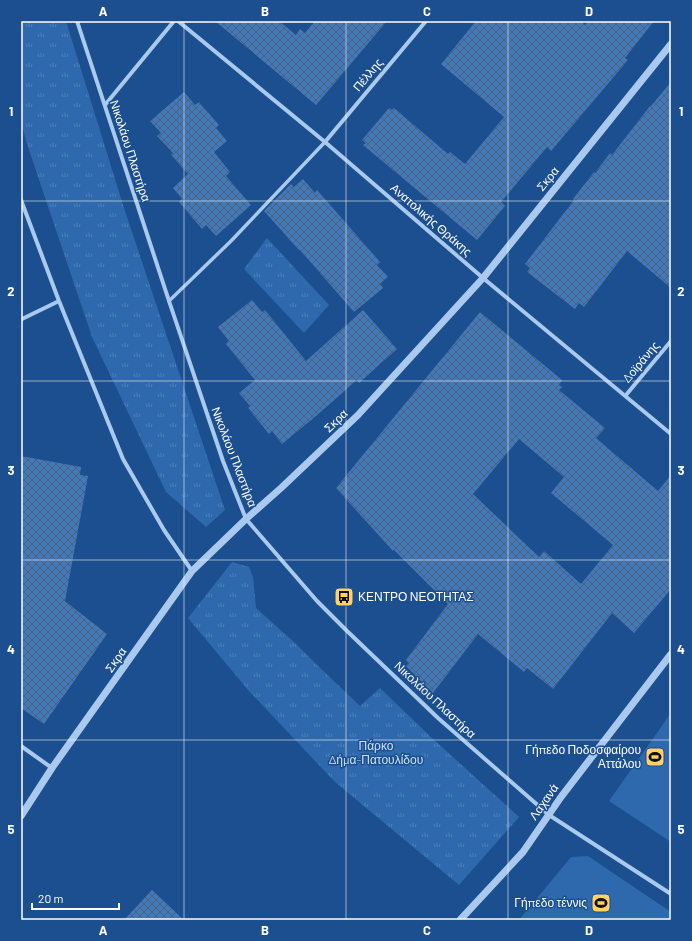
<svg xmlns="http://www.w3.org/2000/svg" width="692" height="941" viewBox="0 0 692 941" font-family="Barlow,sans-serif">
  <defs>
    <pattern id="park-tufts" width="24" height="20" patternUnits="userSpaceOnUse"><rect width="24" height="20" fill="#2e69ad"/><path d="M3 7l-1-3M5 7V3M7 7l1-3M15 17l-1-3M17 17v-4M19 17l1-3" fill="none" stroke="#4d80b9"/></pattern>
    <pattern id="building-cross-hatch" width="8" height="8" patternUnits="userSpaceOnUse"><rect width="8" height="8" fill="#4478b7"/><path d="M0 0l8 8M0 8l8-8" fill="none" stroke="#486282"/></pattern>
  </defs>
  <rect width="100%" height="100%" fill="#1b4f8f"/>
  <path fill="#2e69ad" d="M 671,713 L 671,842 L 609,801 Z
    M 588,856 L 671,912 L 671,920 L 519,920 L 571,857 Z"/>
  <path fill="url(#park-tufts)" d="M 21,21 L 66,21 L 124,208 L 225,510 L 206,527 L 166,492 L 92,337 L 27,144 L 21,122 Z
    M 267,238 L 329,305 L 304,333 L 244,269 Z
    M 232,562 L 249,567 L 253,577 L 256,608 L 294,642 L 315,663 L 360,706 L 380,688 L 432,738 L 519,817 L 459,885 L 335,782 L 248,690 L 188,618 Z"/>
  <path fill="url(#building-cross-hatch)" fill-rule="evenodd" d="M 215,21 L 279,21 L 296,35 L 300,29 L 305,33 L 315,21 L 387,21 L 316,105 Z
    M 476,21 L 581,21 L 585,25 L 588,21 L 654,21 L 625,58 L 628,60 L 551,151 L 547,147 L 501,202 L 505,206 L 477,240 L 363,145 L 366,143 L 362,140 L 389,108 L 392,110 L 394,108 L 448,154 L 450,152 L 465,164 L 504,117 L 441,64 Z
    M 671,82 L 671,288 L 627,251 L 584,307 L 579,303 L 575,309 L 527,272 L 530,268 L 525,264 L 574,200 L 573,199 L 594,172 L 595,173 L 610,153 L 612,155 L 650,106 L 651,106 Z
    M 184,92 L 195,105 L 199,102 L 219,125 L 216,128 L 227,141 L 214,152 L 230,172 L 226,176 L 251,205 L 216,236 L 206,225 L 202,229 L 179,202 L 182,199 L 173,188 L 188,174 L 171,155 L 173,153 L 157,136 L 161,133 L 150,121 Z
    M 303,179 L 315,193 L 317,190 L 380,262 L 377,265 L 388,277 L 380,284 L 383,288 L 354,312 L 300,250 L 299,250 L 264,211 L 291,184 L 294,187 Z
    M 252,300 L 262,312 L 265,310 L 306,361 L 363,310 L 397,349 L 359,383 L 357,380 L 316,416 L 282,444 L 272,431 L 269,434 L 248,408 L 250,406 L 239,393 L 255,380 L 226,344 L 229,341 L 218,327 Z
    M 480,312 L 562,380 L 559,385 L 562,387 L 559,390 L 605,428 L 596,438 L 658,491 L 671,475 L 671,589 L 634,633 L 612,613 L 553,689 L 527,668 L 524,672 L 478,634 L 433,693 L 406,666 L 409,663 L 406,660 L 448,604 L 394,550 L 393,551 L 336,488 ZM 519,439 L 564,477 L 551,493 L 613,545 L 581,584 L 544,551 L 539,557 L 473,494 Z
    M 21,456 L 81,467 L 80,475 L 88,476 L 65,601 L 107,634 L 44,724 L 21,708 Z
    M 152,890 L 184,920 L 124,920 Z"/>
  <g fill="none" stroke-linecap="round" stroke-linejoin="round">
    <path stroke="#a9c9ee" stroke-width="3.5" d="M 169,301 L 231,241 L 325,142"/>
    <path stroke="#a9c9ee" stroke-width="4" d="M 77,21 L 169,301 L 223,461 L 246,519 L 317,601 L 347,631 L 438,718 L 549,815 L 671,894
      M 178,21 L 325,142 L 483,278 L 671,434
      M 105,105 L 174,21
      M 325,142 L 426,21
      M 21,200 L 59,301 L 123,459 L 164,530 L 192,571
      M 21,320 L 22,319 L 59,301
      M 626,395 L 671,341
      M 21,746 L 52,768"/>
    <path stroke="#a9c9ee" stroke-width="7" d="M 21,816 L 52,768 L 192,571 L 246,519 L 281,488 L 358,415 L 483,278 L 671,44
      M 460,920 L 523,852 L 561,797 L 671,654"/>
  </g>
  <path fill="none" stroke="#fff" stroke-width="1" stroke-opacity="0.55" d="M 184,21 L 184,920M 346,21 L 346,920M 508,21 L 508,920M 21,201 L 671,201M 21,381 L 671,381M 21,560 L 671,560M 21,740 L 671,740"/>
  <defs>
    <symbol id="bus-square" viewBox="-11 -11 22 22"><rect x="-9" y="-9" width="18" height="18" rx="4" fill="#ffd166" stroke="#1b4f8f"/><path d="M-5-6H5V4H4V6H2V4H-2V6H-4V4H-5ZM-3.5-4V0h7V-4ZM-3.5 1.2v1.5H-2V1.2ZM2 1.2v1.5H3.5V1.2Z" fill="#111"/></symbol>
    <symbol id="stadium-square" viewBox="-11 -11 22 22"><rect x="-9" y="-9" width="18" height="18" rx="4" fill="#ffd166" stroke="#1b4f8f"/><path d="M0-5a6.5 5 0 1 0 0 10a6.5 5 0 1 0 0-10ZM-3.5-1.8h7v3.6h-7Z" fill="#111"/></symbol>
  </defs>
  <g fill-rule="evenodd">
    <use href="#bus-square" x="333" y="586" width="22" height="22"/>
    <use href="#stadium-square" x="644" y="746" width="22" height="22"/>
    <use href="#stadium-square" x="590" y="892" width="22" height="22"/>
  </g>
  <g text-anchor="middle" stroke-width="3" stroke-linejoin="round" paint-order="stroke">
    <g font-size="12" fill="#fff" stroke="#1b4f8f">
      <text transform="translate(368 75) rotate(-50)" y="4">Πέλλης</text>
      <text transform="translate(130 151) rotate(72)" y="4">Νικολάου Πλαστήρα</text>
      <text transform="translate(548 179) rotate(-51)" y="4">Σκρα</text>
      <text transform="translate(431 220) rotate(41)" y="4">Ανατολικής Θράκης</text>
      <text transform="translate(641 362) rotate(-50)" y="4">Δοϊράνης</text>
      <text transform="translate(336 421) rotate(-44)" y="4">Σκρα</text>
      <text transform="translate(234 457) rotate(69)" y="4">Νικολάου Πλαστήρα</text>
      <text transform="translate(116 660) rotate(-55)" y="4">Σκρα</text>
      <text transform="translate(435 700) rotate(43)" y="4">Νικολάου Πλαστήρα</text>
      <text transform="translate(544 802) rotate(-55)" y="4">Λαχανά</text>
    </g>
    <g font-size="12" fill="#fff" stroke="#1b4f8f" text-anchor="end">
      <text x="358" y="601" text-anchor="start">ΚΕΝΤΡΟ ΝΕΟΤΗΤΑΣ</text>
      <text x="641" y="754">Γήπεδο Ποδοσφαίρου<tspan x="641" dy="14">Αττάλου</tspan></text>
      <text x="587" y="907">Γήπεδο τέννις</text>
    </g>
    <g font-size="12" fill="#cfe3fa" stroke="#1b4f8f">
      <text x="376" y="750">Πάρκο<tspan x="376" dy="14">Δήμα-Πατουλίδου</tspan></text>
    </g>
  </g>
  <rect width="692" height="941" fill="none" stroke="#1b4f8f" stroke-width="44"/>
  <path d="M32 903v6h87v-6" fill="none" stroke="#ffffff" stroke-width="2"/>
  <text x="38" y="903" font-size="12" fill="#ffffff" stroke="#1b4f8f" stroke-width="3" paint-order="stroke">20 m</text>
  <rect x="22" y="22" width="648" height="897" fill="none" stroke="#fff" stroke-width="1.5"/>
  <g font-size="13" text-anchor="middle" font-weight="bold" fill="#fff">
    <text x="103" y="16">A</text>
    <text x="265" y="16">B</text>
    <text x="427" y="16">C</text>
    <text x="589" y="16">D</text>
    <text x="11" y="116">1</text>
    <text x="681" y="116">1</text>
    <text x="11" y="296">2</text>
    <text x="681" y="296">2</text>
    <text x="11" y="475">3</text>
    <text x="681" y="475">3</text>
    <text x="11" y="654">4</text>
    <text x="681" y="654">4</text>
    <text x="11" y="834">5</text>
    <text x="681" y="834">5</text>
    <text x="103" y="935">A</text>
    <text x="265" y="935">B</text>
    <text x="427" y="935">C</text>
    <text x="589" y="935">D</text>
  </g>
</svg>
